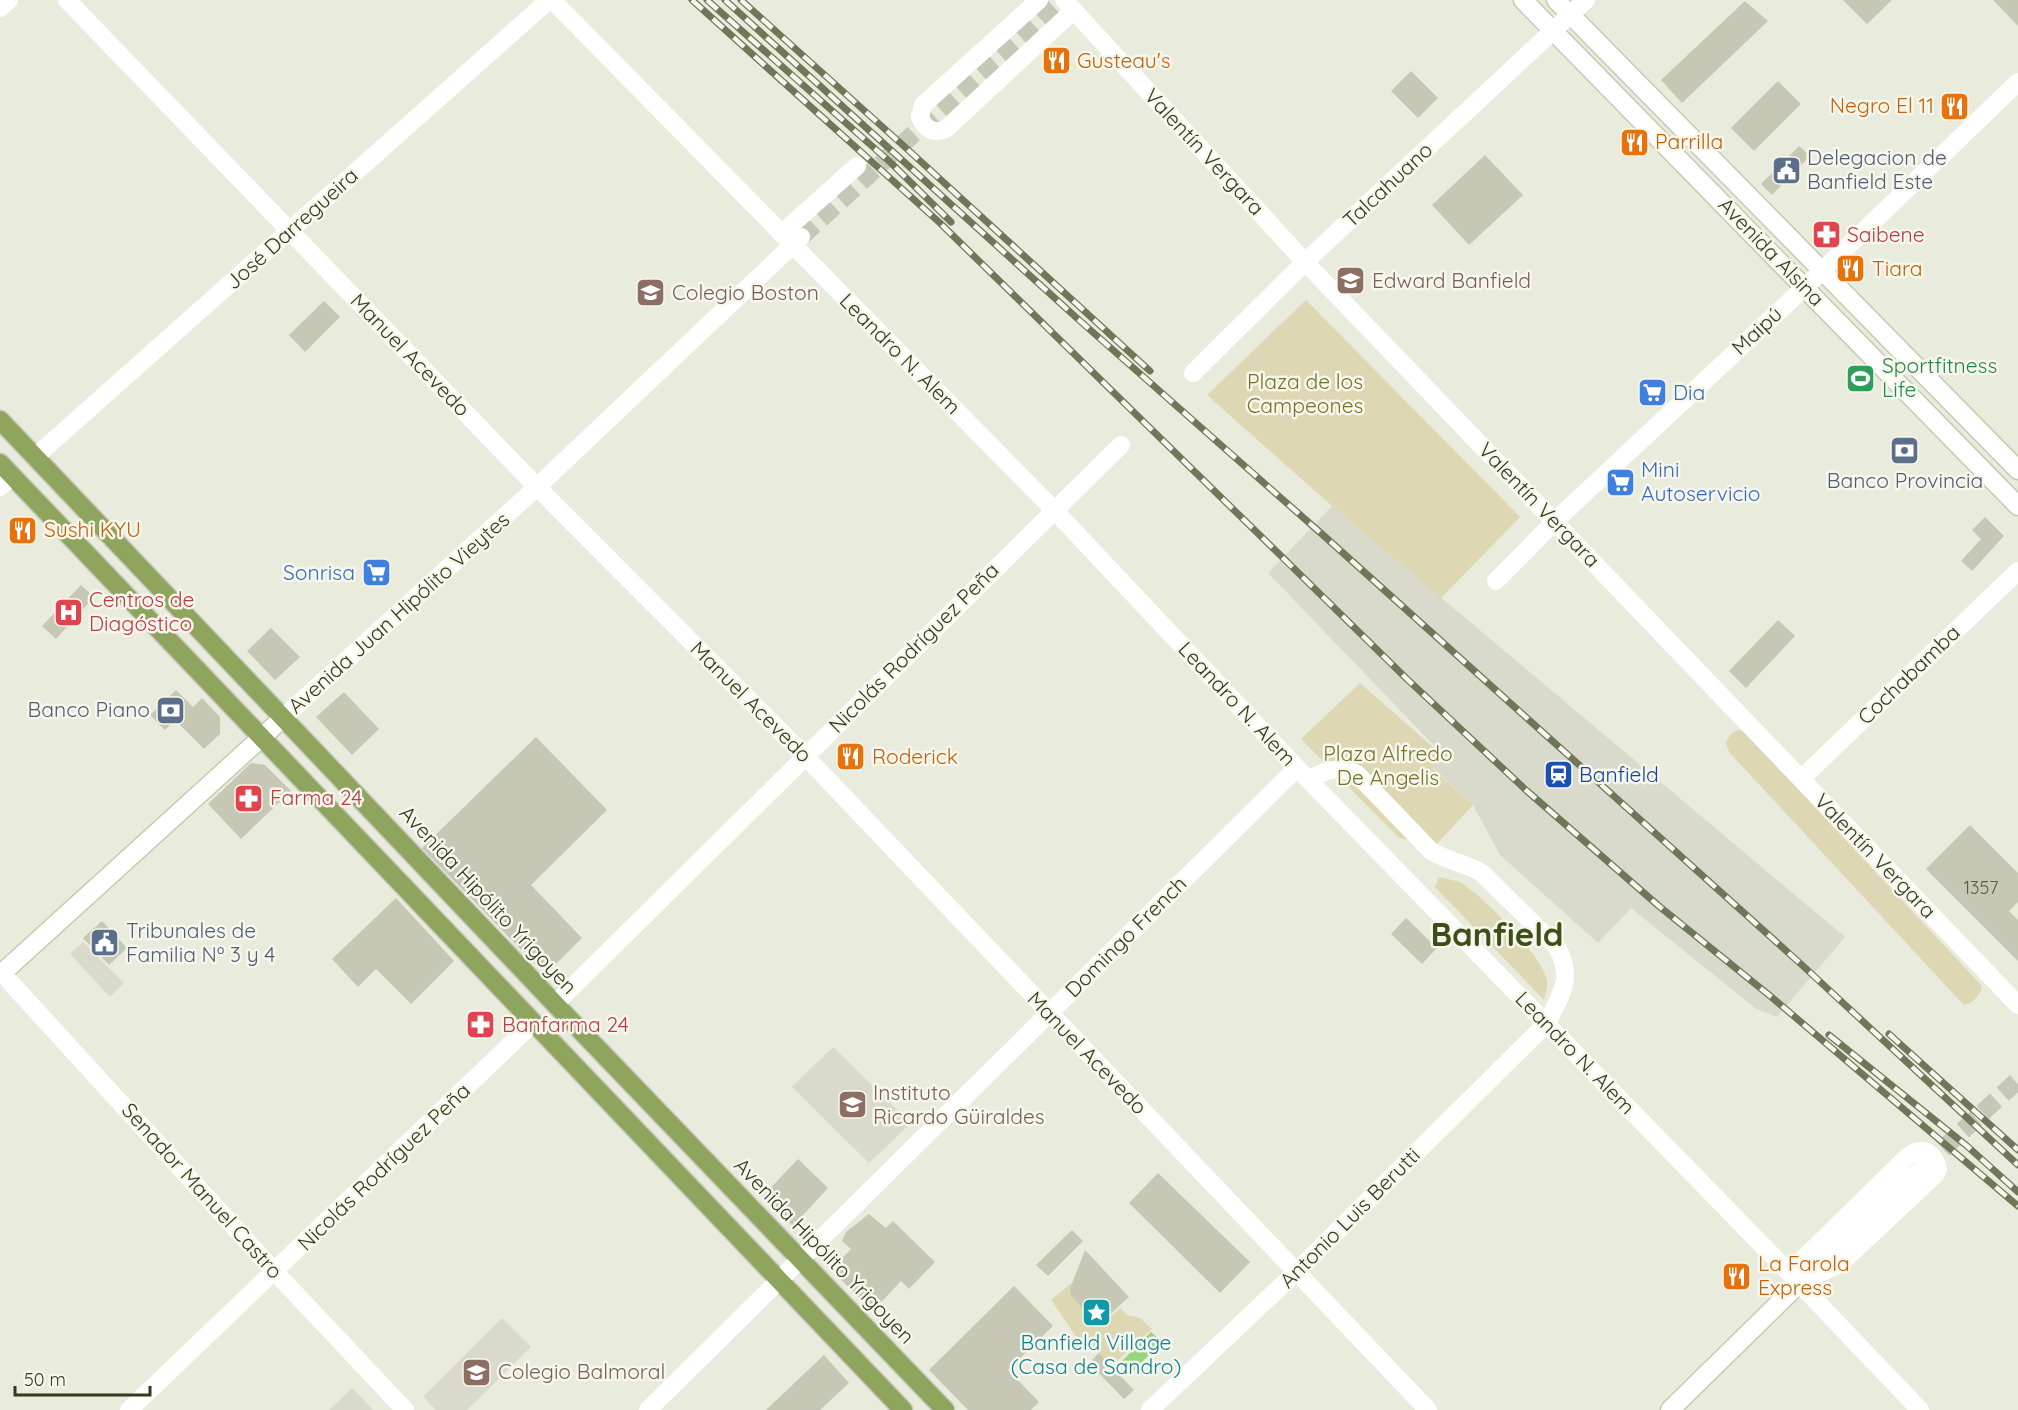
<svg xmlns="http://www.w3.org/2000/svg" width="2018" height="1410" viewBox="0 0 2018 1410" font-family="Quicksand,sans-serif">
  <rect width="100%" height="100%" fill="#e9ebdd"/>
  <path fill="#d9dacb" d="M 1332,506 L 1845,937 L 1777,1017 L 1755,1008 L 1631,908 L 1598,943 L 1500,855 L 1473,805 L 1432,767 L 1443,755 L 1268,573 Z
    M 83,942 L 124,983 L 110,997 L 70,954 Z
    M 833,1047 L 911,1123 L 869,1163 L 792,1087 Z
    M 502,1318 L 531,1347 L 467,1410 L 436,1410 L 423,1397 Z
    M 352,1388 L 373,1410 L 329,1410 Z"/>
  <path fill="#ded7b3" d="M 1306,300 L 1520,517 L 1441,598 L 1332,506 L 1207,395 Z
    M 1360,683 L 1443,756 L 1432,768 L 1473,805 L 1435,846 L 1399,838 L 1301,739 Z
    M 1737,730 L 1744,731 L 1982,986 C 1980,996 1975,1001 1965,1005 L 1960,1001 L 1729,752 L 1726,743 L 1730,735 Z
    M 1439,877 C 1446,879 1455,880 1462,883 C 1483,897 1543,956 1547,981 C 1548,987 1545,995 1544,1000 L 1435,887 Z
    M 1073,1282 L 1072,1295 L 1092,1316 L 1108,1319 L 1120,1308 L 1127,1315 L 1140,1318 L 1152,1329 L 1118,1360 L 1113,1368 L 1099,1353 L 1077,1338 L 1051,1300 Z"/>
  <path fill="#98d67e" d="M 1151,1332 L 1162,1342 L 1133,1371 L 1122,1361 Z"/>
  <path fill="#c6c8b5" d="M 1843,0 L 1892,0 L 1867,24 Z
    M 1993,0 L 2018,0 L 2018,26 Z
    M 1745,1 L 1768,21 L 1682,103 L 1661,80 Z
    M 1411,71 L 1438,98 L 1418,118 L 1391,91 Z
    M 1778,81 L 1801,104 L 1754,151 L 1731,128 Z
    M 1799,146 L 1810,156 L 1772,195 L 1761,184 Z
    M 1485,155 L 1523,195 L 1469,245 L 1432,205 Z
    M 324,301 L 340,317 L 305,352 L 289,335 Z
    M 1985,517 L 2004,536 L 1972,571 L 1961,561 L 1981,539 L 1972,530 Z
    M 81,585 L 94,597 L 56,639 L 42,626 Z
    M 1778,620 L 1795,636 L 1746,688 L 1729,671 Z
    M 271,628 L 300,657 L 275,680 L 247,651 Z
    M 176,690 L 193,707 L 202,698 L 220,717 L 220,734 L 204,749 L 175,720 L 165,730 L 150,715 Z
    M 344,692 L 379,729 L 352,755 L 316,717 Z
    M 536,737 L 607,810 L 531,885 L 582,938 L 557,963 L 535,964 L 422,848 Z
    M 251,763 L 265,765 L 291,791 L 241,839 L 208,804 Z
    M 1970,825 L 2018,873 L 2018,902 L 2009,911 L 2018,920 L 2018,961 L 1926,869 Z
    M 396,898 L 454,961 L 411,1004 L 376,969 L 358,987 L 332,959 Z
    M 1406,918 L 1437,948 L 1422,964 L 1391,934 Z
    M 102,921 L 127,948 L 109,965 L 83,938 Z
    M 798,1159 L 828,1188 L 793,1226 L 762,1197 Z
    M 1158,1173 L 1250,1262 L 1220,1293 L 1129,1203 Z
    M 869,1214 L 886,1228 L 893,1221 L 935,1262 L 909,1289 L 901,1281 L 873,1311 L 831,1270 L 851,1249 L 842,1241 L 846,1232 Z
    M 1072,1230 L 1083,1241 L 1048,1276 L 1036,1265 Z
    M 1085,1250 L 1129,1297 L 1108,1316 L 1100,1316 L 1085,1311 L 1071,1295 L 1070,1289 Z
    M 1014,1286 L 1053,1326 L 1008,1370 L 1039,1402 L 1031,1410 L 968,1410 L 929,1370 Z
    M 1099,1353 L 1134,1390 L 1124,1399 L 1089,1363 Z
    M 824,1355 L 849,1383 L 820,1410 L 766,1410 Z"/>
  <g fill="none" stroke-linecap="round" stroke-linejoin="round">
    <path stroke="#c4c8b7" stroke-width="18" stroke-dasharray="18 9" stroke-linecap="butt" d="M 801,237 L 1053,6"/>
    <path stroke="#c4c8b7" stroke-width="18" stroke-dasharray="18 9" stroke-linecap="butt" d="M 1923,1167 L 2018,1080"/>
    <defs>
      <path id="secondary" d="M 1523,0 L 2018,506
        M 1556,0 L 2018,470
        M 0,975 L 284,717
        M 1670,1410 L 1824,1259 L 1923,1167"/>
      <path id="primary" d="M 0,420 L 555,1004 L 945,1410
        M 0,463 L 903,1410"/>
    </defs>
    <use href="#secondary" stroke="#c6cbaf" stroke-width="21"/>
    <use href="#primary" stroke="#c6c8c0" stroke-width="21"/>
    <path stroke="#fff" stroke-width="18" d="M 67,0 L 537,487 L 805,756 L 1428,1410
      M 552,0 L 1054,510 L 1297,768 L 1799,1283 L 1920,1410
      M 1039,0 L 923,105 L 920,117 C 925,130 934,134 946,129 L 1074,10
      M 1064,0 L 1305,262 L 2018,1005
      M 0,8 L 9,0
      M 781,234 L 857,166
      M 1193,373 L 1305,262 L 1586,0
      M 35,457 L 549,0
      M 0,487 L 12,476
      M 1496,581 L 1555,521 L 1823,270 L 2018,82
      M 284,717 L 537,487 L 801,237
      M 1801,779 L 2018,571
      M 0,971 L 275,1272 L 405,1410
      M 555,1004 L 1121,445
      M 1789,1273 L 1907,1157 C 1922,1145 1933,1151 1938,1169 L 1935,1175 L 1841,1263 L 1804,1281
      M 129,1410 L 533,1023
      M 648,1410 L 1297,768
      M 1150,1410 L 1296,1272 L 1547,1023 C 1561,994 1574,979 1557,947 L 1482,873 C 1465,863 1448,861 1431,851 L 1357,774 C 1338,766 1327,769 1309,780"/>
    <use href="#secondary" stroke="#fff" stroke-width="18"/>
    <use href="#primary" stroke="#8fa55d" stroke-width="18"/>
    <defs>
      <path id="rail" d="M 692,0 L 940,223 L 1407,679 L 1527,791 L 1660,907 L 1769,995 L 2018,1206
        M 707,0 L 890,162 L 951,222
        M 725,0 L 1079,320 L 1323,535 L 1802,965 L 2018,1165
        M 741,0 L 906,148 L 1150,371
        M 1889,1034 L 2018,1150
        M 1829,1035 L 1967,1146 L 2018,1192"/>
    </defs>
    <use href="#rail" stroke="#6e7757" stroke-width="7"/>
    <use href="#rail" stroke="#f7f7ed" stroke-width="4.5" stroke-dasharray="14" stroke-linecap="butt"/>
  </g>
  <defs>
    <symbol id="restaurant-square" viewBox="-11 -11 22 22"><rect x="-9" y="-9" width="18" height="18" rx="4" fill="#e8710a" stroke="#f7f7ed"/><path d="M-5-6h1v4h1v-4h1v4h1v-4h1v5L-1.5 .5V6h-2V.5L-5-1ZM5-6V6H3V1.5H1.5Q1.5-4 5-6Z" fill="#fff"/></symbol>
    <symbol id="civic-square" viewBox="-11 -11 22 22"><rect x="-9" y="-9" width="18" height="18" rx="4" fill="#5c6f8a" stroke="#f7f7ed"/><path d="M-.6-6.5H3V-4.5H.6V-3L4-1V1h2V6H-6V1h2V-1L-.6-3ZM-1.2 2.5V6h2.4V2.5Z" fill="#fff"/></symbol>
    <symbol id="pharmacy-square" viewBox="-11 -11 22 22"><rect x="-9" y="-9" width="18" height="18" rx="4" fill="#e0444e" stroke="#f7f7ed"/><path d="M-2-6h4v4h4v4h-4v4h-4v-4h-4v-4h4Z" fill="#fff"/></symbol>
    <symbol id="school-square" viewBox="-11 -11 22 22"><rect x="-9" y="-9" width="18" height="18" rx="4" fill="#8d6e63" stroke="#f7f7ed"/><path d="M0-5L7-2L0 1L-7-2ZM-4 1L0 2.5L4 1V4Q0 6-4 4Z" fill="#fff"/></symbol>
    <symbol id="stadium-square" viewBox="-11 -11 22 22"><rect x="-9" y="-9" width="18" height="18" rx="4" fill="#2e9e5b" stroke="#f7f7ed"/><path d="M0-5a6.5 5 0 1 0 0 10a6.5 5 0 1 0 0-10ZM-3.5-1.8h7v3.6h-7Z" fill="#fff"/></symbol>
    <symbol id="supermarket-square" viewBox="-11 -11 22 22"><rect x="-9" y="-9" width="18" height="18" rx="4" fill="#3f7fe0" stroke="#f7f7ed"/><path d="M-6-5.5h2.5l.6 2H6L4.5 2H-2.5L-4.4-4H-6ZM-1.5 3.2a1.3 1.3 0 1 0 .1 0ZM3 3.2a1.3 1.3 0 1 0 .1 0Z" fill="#fff"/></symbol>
    <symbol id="bank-square" viewBox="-11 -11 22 22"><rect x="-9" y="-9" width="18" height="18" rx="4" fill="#5c6f8a" stroke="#f7f7ed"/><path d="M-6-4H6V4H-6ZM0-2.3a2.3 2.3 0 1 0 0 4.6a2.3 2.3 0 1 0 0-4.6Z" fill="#fff"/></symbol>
    <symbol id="hospital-square" viewBox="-11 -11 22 22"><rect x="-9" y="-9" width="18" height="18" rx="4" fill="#e0444e" stroke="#f7f7ed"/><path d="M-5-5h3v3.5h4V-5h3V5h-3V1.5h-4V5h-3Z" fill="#fff"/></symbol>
    <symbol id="station-square" viewBox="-11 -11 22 22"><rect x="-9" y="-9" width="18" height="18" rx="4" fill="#1a4fb4" stroke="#f7f7ed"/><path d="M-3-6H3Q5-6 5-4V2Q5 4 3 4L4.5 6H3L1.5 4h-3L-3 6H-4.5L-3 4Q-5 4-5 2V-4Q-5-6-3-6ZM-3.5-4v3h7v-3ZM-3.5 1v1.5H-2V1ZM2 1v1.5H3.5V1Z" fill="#fff"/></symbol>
    <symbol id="sight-square" viewBox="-11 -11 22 22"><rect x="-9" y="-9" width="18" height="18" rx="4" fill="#0f9aa8" stroke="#f7f7ed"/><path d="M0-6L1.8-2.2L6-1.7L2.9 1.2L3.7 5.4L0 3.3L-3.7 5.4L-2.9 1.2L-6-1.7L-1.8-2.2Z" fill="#fff"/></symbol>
  </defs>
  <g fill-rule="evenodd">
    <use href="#restaurant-square" x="1040" y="44" width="33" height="33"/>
    <use href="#restaurant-square" x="1938" y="90" width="33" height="33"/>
    <use href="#restaurant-square" x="1618" y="126" width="33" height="33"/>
    <use href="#civic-square" x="1770" y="154" width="33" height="33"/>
    <use href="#pharmacy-square" x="1810" y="218" width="33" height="33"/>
    <use href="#restaurant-square" x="1834" y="252" width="33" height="33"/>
    <use href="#school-square" x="1334" y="264" width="33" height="33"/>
    <use href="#school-square" x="634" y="276" width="33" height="33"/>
    <use href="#stadium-square" x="1844" y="362" width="33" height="33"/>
    <use href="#supermarket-square" x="1636" y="376" width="33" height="33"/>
    <use href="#bank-square" x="1888" y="434" width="33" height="33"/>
    <use href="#supermarket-square" x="1604" y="466" width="33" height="33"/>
    <use href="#restaurant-square" x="6" y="514" width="33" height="33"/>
    <use href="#supermarket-square" x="360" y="556" width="33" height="33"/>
    <use href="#hospital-square" x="52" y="596" width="33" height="33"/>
    <use href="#bank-square" x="154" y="694" width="33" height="33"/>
    <use href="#restaurant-square" x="834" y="740" width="33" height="33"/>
    <use href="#station-square" x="1542" y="758" width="33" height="33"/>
    <use href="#pharmacy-square" x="232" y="782" width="33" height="33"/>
    <use href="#civic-square" x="88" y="926" width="33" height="33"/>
    <use href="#pharmacy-square" x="464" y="1008" width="33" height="33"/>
    <use href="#school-square" x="836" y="1088" width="33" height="33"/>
    <use href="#restaurant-square" x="1720" y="1260" width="33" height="33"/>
    <use href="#sight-square" x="1080" y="1296" width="33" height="33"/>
    <use href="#school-square" x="460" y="1356" width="33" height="33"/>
  </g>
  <g text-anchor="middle" stroke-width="5" stroke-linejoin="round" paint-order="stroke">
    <g font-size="18" fill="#575e43">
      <text x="1981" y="894">1357</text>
    </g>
    <g font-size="21" fill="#c56008" stroke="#f7f7ed" text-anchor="start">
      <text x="1077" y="68">Gusteau's</text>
      <text x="1934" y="113" text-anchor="end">Negro El 11</text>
      <text x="1655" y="149">Parrilla</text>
      <text x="1872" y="276">Tiara</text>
      <text x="44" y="537">Sushi KYU</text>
      <text x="872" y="764">Roderick</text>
      <text x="1758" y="1271">La Farola<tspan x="1758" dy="24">Express</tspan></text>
    </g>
    <g font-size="21" fill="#323b1d" stroke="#f7f7ed">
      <text transform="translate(1204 152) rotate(47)" y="7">Valentín Vergara</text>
      <text transform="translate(1388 185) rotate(-43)" y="7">Talcahuano</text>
      <text transform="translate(292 229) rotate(-42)" y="7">José Darregueira</text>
      <text transform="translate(1771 252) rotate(46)" y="7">Avenida Alsina</text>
      <text transform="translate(1757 331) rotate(-43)" y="7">Maipú</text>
      <text transform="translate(900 354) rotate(45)" y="7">Leandro N. Alem</text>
      <text transform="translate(410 355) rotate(46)" y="7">Manuel Acevedo</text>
      <text transform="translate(1539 505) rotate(46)" y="7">Valentín Vergara</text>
      <text transform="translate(399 613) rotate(-42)" y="7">Avenida Juan Hipólito Vieytes</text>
      <text transform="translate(914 648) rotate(-45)" y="7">Nicolás Rodríguez Peña</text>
      <text transform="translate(1909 675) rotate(-44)" y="7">Cochabamba</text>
      <text transform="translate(751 702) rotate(45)" y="7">Manuel Acevedo</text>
      <text transform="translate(1237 704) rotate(47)" y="7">Leandro N. Alem</text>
      <text transform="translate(1875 856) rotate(46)" y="7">Valentín Vergara</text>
      <text transform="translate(488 900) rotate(47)" y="7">Avenida Hipólito Yrigoyen</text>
      <text transform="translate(1126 937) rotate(-45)" y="7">Domingo French</text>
      <text transform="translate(1087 1053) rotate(46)" y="7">Manuel Acevedo</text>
      <text transform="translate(1575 1053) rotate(46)" y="7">Leandro N. Alem</text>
      <text transform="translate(384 1167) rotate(-44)" y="7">Nicolás Rodríguez Peña</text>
      <text transform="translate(202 1191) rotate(48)" y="7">Senador Manuel Castro</text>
      <text transform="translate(1350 1218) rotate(-45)" y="7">Antonio Luis Berutti</text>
      <text transform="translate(824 1251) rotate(46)" y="7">Avenida Hipólito Yrigoyen</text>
    </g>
    <g font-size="21" fill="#4e5e75" stroke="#f7f7ed" text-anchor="start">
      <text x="1807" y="165">Delegacion de<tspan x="1807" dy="24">Banfield Este</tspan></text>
      <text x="1905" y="488" text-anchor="middle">Banco Provincia</text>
      <text x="150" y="717" text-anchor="end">Banco Piano</text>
      <text x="126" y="938">Tribunales de<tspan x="126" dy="24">Familia Nº 3 y 4</tspan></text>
    </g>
    <g font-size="21" fill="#be3a42" stroke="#f7f7ed" text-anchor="start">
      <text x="1847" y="242">Saibene</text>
      <text x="89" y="607">Centros de<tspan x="89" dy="24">Diagóstico</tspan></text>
      <text x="270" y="805">Farma 24</text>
      <text x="502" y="1032">Banfarma 24</text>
    </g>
    <g font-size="21" fill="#785e54" stroke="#f7f7ed" text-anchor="start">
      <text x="1372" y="288">Edward Banfield</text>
      <text x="672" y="300">Colegio Boston</text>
      <text x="873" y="1100">Instituto<tspan x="873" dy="24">Ricardo Güiraldes</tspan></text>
      <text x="498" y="1379">Colegio Balmoral</text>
    </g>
    <g font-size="21" fill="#27864d" stroke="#f7f7ed" text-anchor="start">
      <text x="1882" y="373">Sportfitness<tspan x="1882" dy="24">Life</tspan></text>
    </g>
    <g font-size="21" fill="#757124" stroke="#f7f7ed">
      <text x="1305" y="389">Plaza de los<tspan x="1305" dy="24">Campeones</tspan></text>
      <text x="1388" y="761">Plaza Alfredo<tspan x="1388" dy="24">De Angelis</tspan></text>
    </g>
    <g font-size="21" fill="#366cbe" stroke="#f7f7ed" text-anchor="start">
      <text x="1673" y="400">Dia</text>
      <text x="1641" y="477">Mini<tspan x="1641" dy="24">Autoservicio</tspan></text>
      <text x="355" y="580" text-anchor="end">Sonrisa</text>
    </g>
    <g font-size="21" fill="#164399" stroke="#f7f7ed" text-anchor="start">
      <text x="1579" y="782">Banfield</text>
    </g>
    <g font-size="21" fill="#0d838f" stroke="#f7f7ed">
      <text x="1096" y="1350">Banfield Village<tspan x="1096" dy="24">(Casa de Sandro)</tspan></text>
    </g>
    <g font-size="33" font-weight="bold" fill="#3d4f18" stroke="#f7f7ed">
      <text x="1497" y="946">Banfield</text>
    </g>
  </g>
  <path d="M15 1386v9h135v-9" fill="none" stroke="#323b1d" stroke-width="3"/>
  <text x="24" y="1386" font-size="18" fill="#323b1d" stroke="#f7f7ed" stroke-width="4.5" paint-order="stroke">50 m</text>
</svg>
